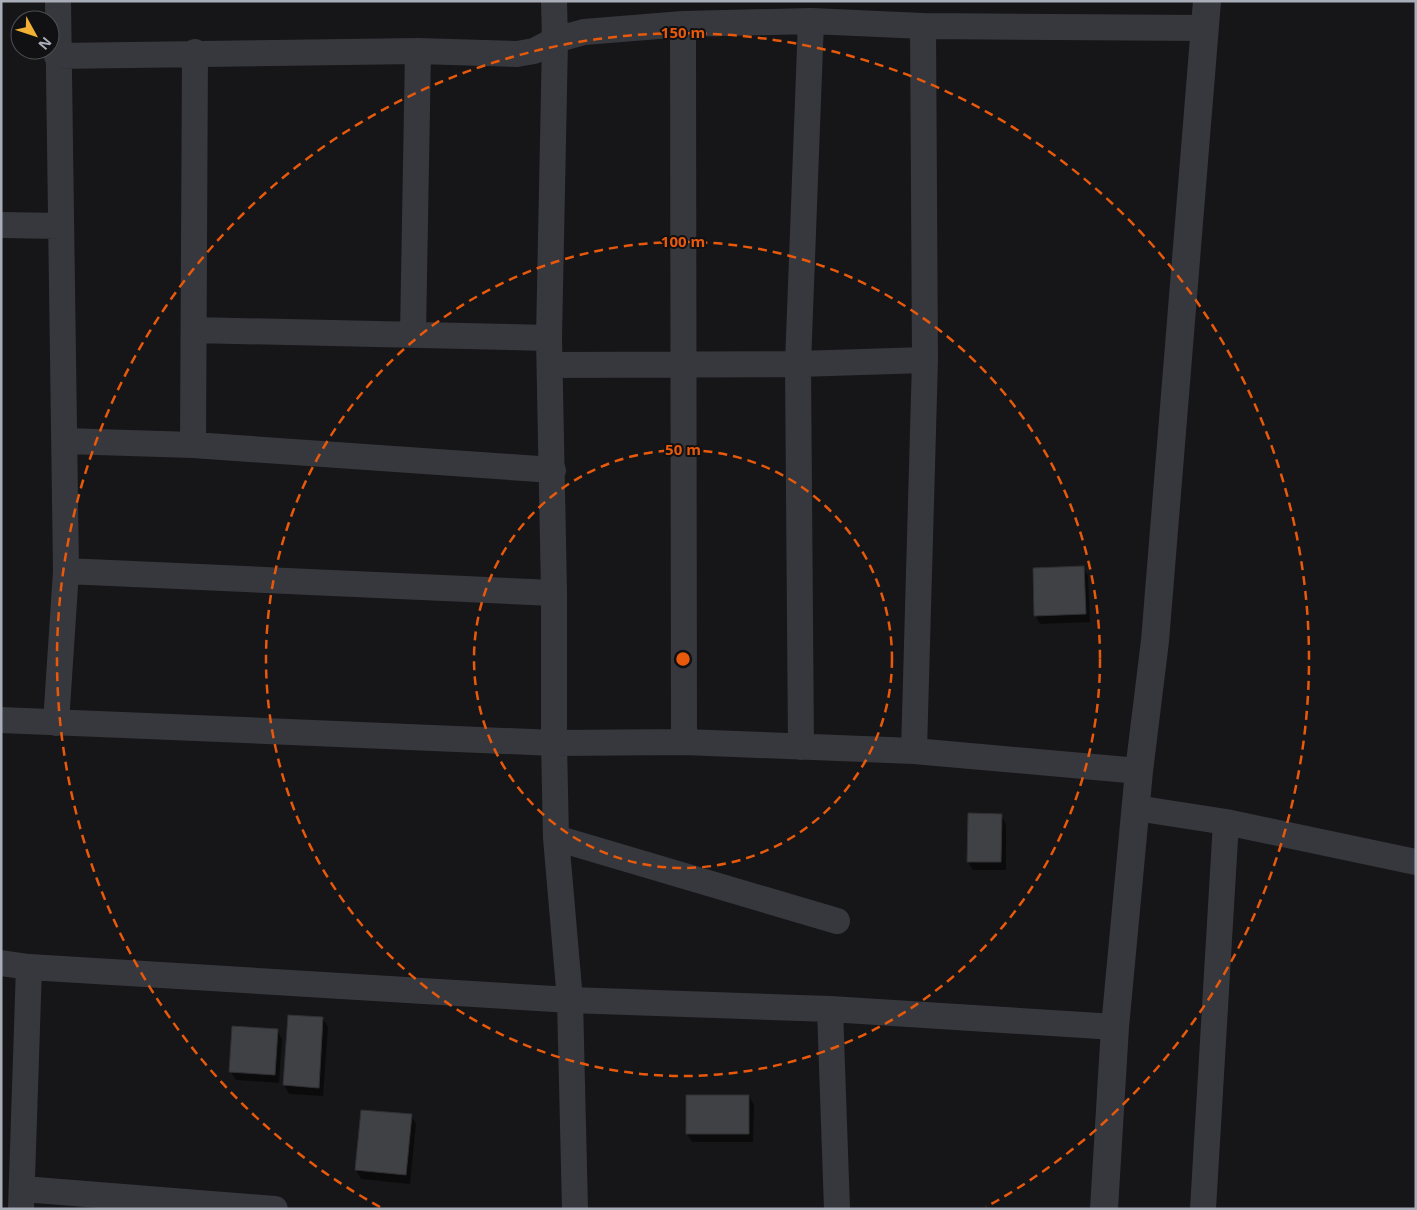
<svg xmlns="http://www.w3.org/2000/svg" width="1417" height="1210" viewBox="0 0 1417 1210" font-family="'Open Sans',sans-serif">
  <rect width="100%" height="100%" fill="#161618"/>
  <path fill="#0007" d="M 1083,568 L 1088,576 L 1090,622 L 1040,624 L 1035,615 Z
    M 1001,815 L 1006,824 L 1006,870 L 973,870 L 968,862 Z
    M 323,1019 L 328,1027 L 323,1096 L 289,1094 L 284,1085 Z
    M 277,1030 L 282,1039 L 279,1083 L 236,1080 L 231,1072 Z
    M 749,1096 L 754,1105 L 753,1142 L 692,1142 L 687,1134 Z
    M 411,1116 L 416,1124 L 410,1184 L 361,1179 L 356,1170 Z"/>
  <path fill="#404145" stroke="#303034" d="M 1084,566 L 1086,614 L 1034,616 L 1033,568 Z
    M 968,813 L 1002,814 L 1001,862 L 967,862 Z
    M 288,1015 L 323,1017 L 319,1088 L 283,1085 Z
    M 232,1026 L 278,1029 L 275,1075 L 229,1072 Z
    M 686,1095 L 749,1095 L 749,1134 L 686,1134 Z
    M 361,1110 L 412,1114 L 406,1175 L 355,1170 Z"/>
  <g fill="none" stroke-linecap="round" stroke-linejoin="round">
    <path stroke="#37383d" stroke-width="26" d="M 554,1 L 555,40 L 549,338 L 554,593 L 554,743 L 556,838 L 570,1000 L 575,1209
      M 683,24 L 684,742
      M 57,56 L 418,51 L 517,54 L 534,51 L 555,40 L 584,32 L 683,24 L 811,21 L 923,26 L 1205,28
      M 1,225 L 61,226
      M 194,330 L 549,338
      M 413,334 L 418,51
      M 550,365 L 798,364 L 925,360
      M 65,441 L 193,445 L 553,470
      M 193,445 L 195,52
      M 66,571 L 554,593
      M 1,720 L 554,743 L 684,742 L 914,751 L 1139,771
      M 56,723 L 66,571 L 58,1
      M 801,747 L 798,364 L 811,21
      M 914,751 L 925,360 L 923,26
      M 1136,808 L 1226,822 L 1416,862
      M 556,838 L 837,921
      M 1,963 L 29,967 L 570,1000 L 830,1009 L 1115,1027
      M 830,1009 L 837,1209
      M 23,1189 L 275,1209
      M 21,1209 L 29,967
      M 1203,1209 L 1226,822"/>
    <path stroke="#37383d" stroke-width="28" d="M 1104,1209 L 1115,1027 L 1139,771 L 1155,641 L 1207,1"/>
  </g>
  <g fill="none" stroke="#e8590c" stroke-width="2.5" stroke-dasharray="9 6">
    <circle cx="683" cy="659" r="209"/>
    <circle cx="683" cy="659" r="417"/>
    <path d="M380 1207A626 626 0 1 1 986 1207"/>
  </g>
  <circle cx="683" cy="659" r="8" fill="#e8590c" stroke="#111113" stroke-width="2.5"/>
  <g font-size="15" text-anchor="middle" font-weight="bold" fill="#e8590c" stroke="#111113" stroke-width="4" stroke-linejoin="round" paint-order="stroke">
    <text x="683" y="38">150 m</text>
    <text x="683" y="247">100 m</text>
    <text x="683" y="455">50 m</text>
  </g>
  <rect width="1417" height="1210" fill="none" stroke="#a8adb8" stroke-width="5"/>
  <g transform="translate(35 35) rotate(130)"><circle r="24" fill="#111113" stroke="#4d4f55"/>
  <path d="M0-4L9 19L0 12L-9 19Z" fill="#f2b134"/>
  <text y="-8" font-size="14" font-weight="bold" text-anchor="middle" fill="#a8adb8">N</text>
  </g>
</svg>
